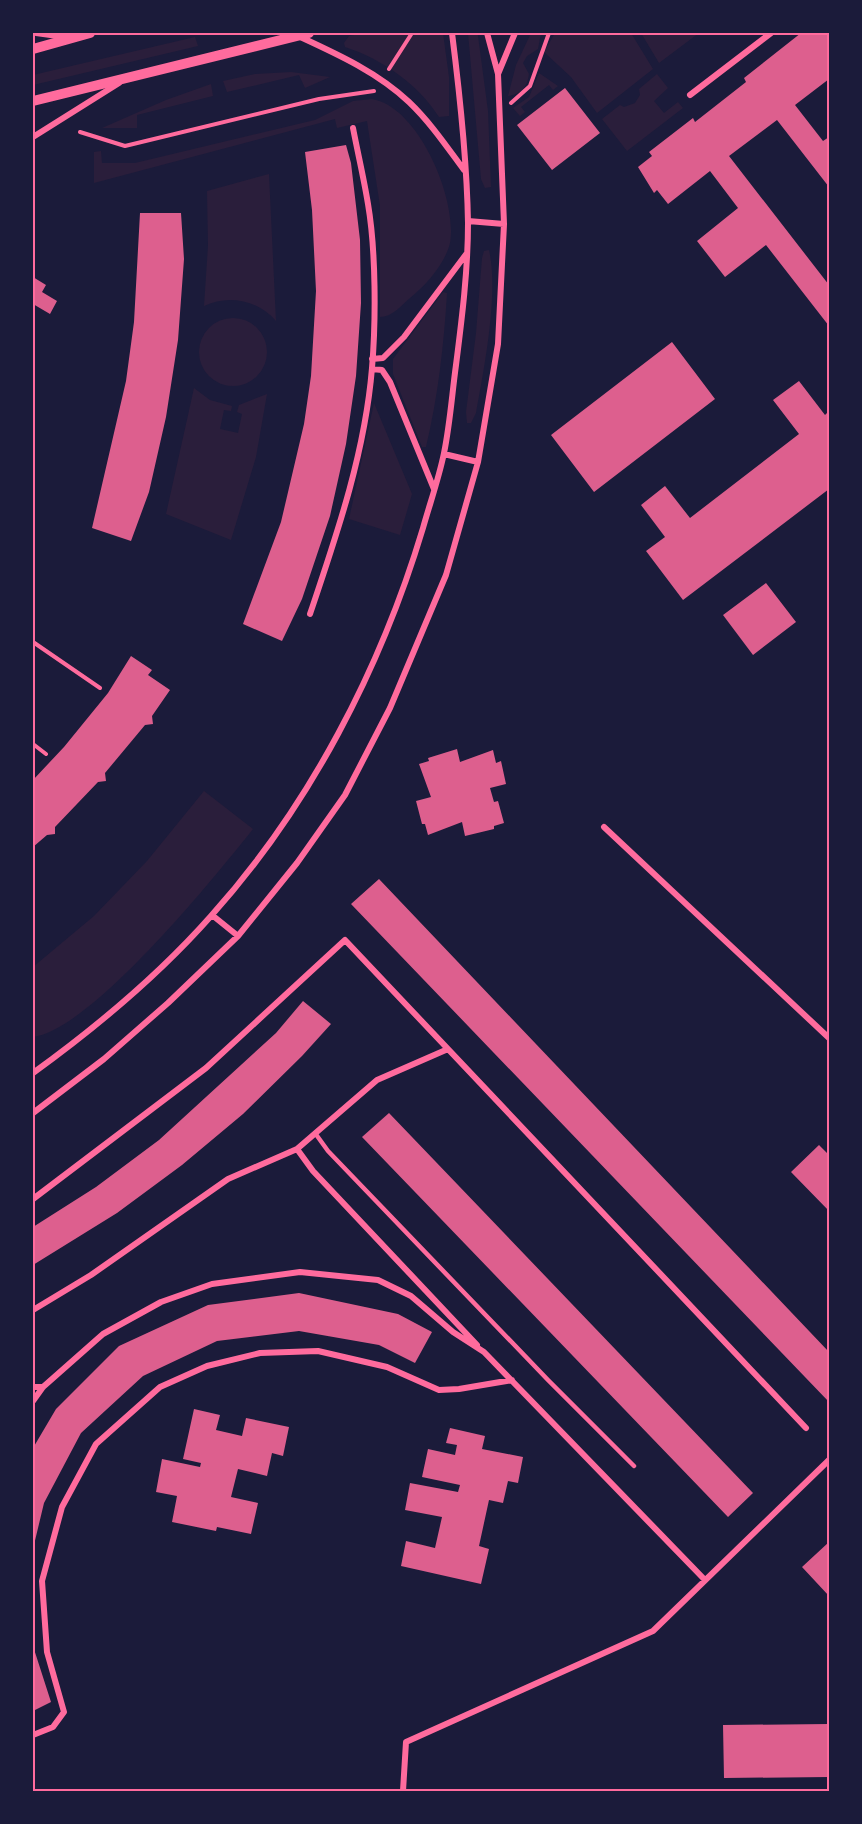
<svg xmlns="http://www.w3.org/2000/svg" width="862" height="1824" viewBox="0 0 862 1824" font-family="'Exo 2',sans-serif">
  <rect width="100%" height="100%" fill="#1b1b3a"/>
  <path fill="#2a1e3b" d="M 364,33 L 443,33 L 449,77 L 449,116 L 439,117 C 418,84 382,59 345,47 L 344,43 L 349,36 Z
    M 468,33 L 477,33 L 478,36 L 488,111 L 491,187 L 485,188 L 481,179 Z
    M 531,33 L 541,33 L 538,49 L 527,56 L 523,63 L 529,74 C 527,87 522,94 508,96 L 516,65 Z
    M 555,33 L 631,33 L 653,69 L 597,113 L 571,77 L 544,52 Z
    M 641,33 L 699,33 L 659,63 Z
    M 195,37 L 198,46 L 33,85 L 33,75 Z
    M 291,72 L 330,77 L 305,88 L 299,75 L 227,92 L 223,81 L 255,74 Z
    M 539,73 L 558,86 L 553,90 L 549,85 L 521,107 L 525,112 L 520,116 L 513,108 L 529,97 Z
    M 657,74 L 668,88 L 654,101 L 664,113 L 678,102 L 683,108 L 627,151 L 602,119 L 620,105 L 624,107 L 635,103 L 640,95 L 639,89 Z
    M 211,84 L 213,96 L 137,115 L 137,128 L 102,128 L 166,100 Z
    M 372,99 C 419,107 458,200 450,243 C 445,264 426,285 410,298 C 401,306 392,317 380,317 L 380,206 L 367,121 L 337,128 L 335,119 L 94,183 L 94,152 L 101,151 L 102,163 L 135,163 L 315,120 L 353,101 Z
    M 269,174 L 276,321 C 258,300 228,294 204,306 L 208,246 L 207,191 Z
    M 489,250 C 499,293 484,369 476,413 L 471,423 L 467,423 L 466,412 L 476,333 L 482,258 L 484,251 Z
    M 443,292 L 447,293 C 444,344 438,397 426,447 L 422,447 L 393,374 L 393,359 Z
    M199 352a34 34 0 1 1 68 0a34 34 0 1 1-68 0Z
    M 194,388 L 210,400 L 232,406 L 231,411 L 224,410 L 220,429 L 238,433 L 242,414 L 237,412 L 239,405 L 267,394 L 256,457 L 231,540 L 166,514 Z
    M 374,403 L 412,494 L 400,535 L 349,519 Z
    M 204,791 L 253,829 C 214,878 92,1029 33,1037 L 33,967 L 94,916 L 147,861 Z"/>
  <path fill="#dd5f8e" d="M 801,33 L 829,33 L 829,79 L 795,105 L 823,141 L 829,137 L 829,187 L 777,120 L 729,156 L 829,285 L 829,326 L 766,245 L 725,277 L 697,241 L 738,208 L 710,171 L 668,204 L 657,190 L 654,193 L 638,167 L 652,156 L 649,152 L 693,118 L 695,122 L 746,82 L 744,78 Z
    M 565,88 L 600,133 L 552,170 L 517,125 Z
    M 346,145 L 351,163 L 360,240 L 361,303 L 356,376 L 346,444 L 330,516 L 302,599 L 282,641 L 243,624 L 281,522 L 304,424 L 311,376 L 316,291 L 312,210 L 305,152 Z
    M 140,213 L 181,213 L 184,259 L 178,340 L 166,417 L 149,492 L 131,541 L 92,528 L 126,381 L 134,322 Z
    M 33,277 L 46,285 L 42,292 L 57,301 L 50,314 L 33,304 Z
    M 672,342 L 715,399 L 594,492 L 551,435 Z
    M 799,381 L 825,415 L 829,411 L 829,489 L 683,600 L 646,551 L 665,537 L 641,505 L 665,486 L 690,518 L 799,434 L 773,400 Z
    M 766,583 L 796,622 L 753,655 L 723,615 Z
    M 131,656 L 152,670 L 148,675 L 170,690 L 152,716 L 153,724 L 145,725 L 105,773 L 106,781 L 98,782 L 55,827 L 55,834 L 47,835 L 33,847 L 33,780 L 64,747 L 108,693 Z
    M 457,749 L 460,762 L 493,750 L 496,763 L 501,761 L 506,784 L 490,788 L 494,802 L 498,801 L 504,823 L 494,826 L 494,829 L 465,836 L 462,822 L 428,835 L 425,824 L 422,824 L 416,801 L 431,797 L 419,764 L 429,761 L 428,758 Z
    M 379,879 L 829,1352 L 829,1402 L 351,904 Z
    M 303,1001 L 331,1024 L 302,1056 L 243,1114 L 182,1165 L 117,1213 L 33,1265 L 33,1227 L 96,1187 L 159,1140 L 276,1033 Z
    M 389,1113 L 753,1493 L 728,1517 L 362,1137 Z
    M 819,1145 L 829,1155 L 829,1211 L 791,1172 Z
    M 299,1293 L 398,1314 L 432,1332 L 415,1363 L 379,1345 L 299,1331 L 217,1341 L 143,1376 L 81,1433 L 44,1503 L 33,1549 L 33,1448 L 56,1409 L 119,1346 L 208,1305 Z
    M 194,1409 L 220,1415 L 216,1430 L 242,1436 L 246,1418 L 289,1427 L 283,1456 L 272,1453 L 267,1476 L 238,1469 L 231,1497 L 258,1503 L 251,1534 L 217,1527 L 216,1531 L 172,1522 L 177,1496 L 156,1492 L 162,1459 L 200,1467 L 201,1463 L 183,1459 Z
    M 450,1428 L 485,1436 L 482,1449 L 523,1457 L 518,1483 L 508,1481 L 503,1503 L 489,1500 L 479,1546 L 489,1549 L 481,1584 L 401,1566 L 406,1541 L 435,1548 L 442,1517 L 405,1510 L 410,1483 L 458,1492 L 460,1485 L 422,1477 L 428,1449 L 455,1455 L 457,1445 L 446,1443 Z
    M 829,1542 L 829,1596 L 802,1567 Z
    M 33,1646 L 51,1702 L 33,1711 Z
    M 829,1724 L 829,1777 L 724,1778 L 723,1725 Z"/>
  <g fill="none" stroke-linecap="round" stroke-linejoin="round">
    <path stroke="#ff6b9d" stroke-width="4" d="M 389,69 L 412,33
      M 511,103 L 530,86 L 549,33
      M 80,132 L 125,146 L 319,99 L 374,91
      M 33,642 L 100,688
      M 33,744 L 46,754"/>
    <path stroke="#ff6b9d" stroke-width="4.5" d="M 315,1133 L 328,1151 L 548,1380 L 634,1466"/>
    <path stroke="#ff6b9d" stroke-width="6" d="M 36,33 L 65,37
      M 298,36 C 337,54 377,72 409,102 C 430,122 447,147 464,170
      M 498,74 L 515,33
      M 690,95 L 771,33
      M 33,137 L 119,83
      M 468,221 L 504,224
      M 372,359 L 383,358 L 404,337 L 467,253
      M 372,369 L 382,370 L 390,382 L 434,489
      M 444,454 L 478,462
      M 310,614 C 337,534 365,453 372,368 C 376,321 376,251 368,204 C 364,179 358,154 353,128
      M 604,827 L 829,1038
      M 212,915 L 238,936
      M 33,1073 C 98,1026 158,976 211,916 C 310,806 381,668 423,528 C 430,503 439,478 444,453 C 450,424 452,394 456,365 C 462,318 468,270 468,223 C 467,159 460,96 452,33
      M 33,1113 L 104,1059 L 168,1003 L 238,936 L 297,863 L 345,795 L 390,708 L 446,575 L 478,462 L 498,344 L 504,224 L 498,74 L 487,33
      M 297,1149 L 313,1171 L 477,1345
      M 33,1199 L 206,1068 L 345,940 L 806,1428
      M 33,1310 L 91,1275 L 228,1179 L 297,1149 L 377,1080 L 448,1049
      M 33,1387 L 43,1387
      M 33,1401 L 43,1387 L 103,1334 L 161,1302 L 212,1284 L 300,1272 L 378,1280 L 411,1296 L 453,1332 L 484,1352 L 705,1580
      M 33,1735 L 53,1727 L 64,1712 L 47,1652 L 42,1581 L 62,1507 L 96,1444 L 160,1387 L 207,1366 L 260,1353 L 318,1351 L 387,1367 L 439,1390 L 459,1389 L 512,1380
      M 403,1791 L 406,1742 L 653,1631 L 829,1460"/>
    <path stroke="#ff6b9d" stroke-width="10" d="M 33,49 L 90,33
      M 33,101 L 309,33"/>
  </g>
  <rect width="862" height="1824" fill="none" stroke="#1b1b3a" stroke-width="69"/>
  <rect x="34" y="34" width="794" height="1756" fill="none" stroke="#ff6b9d" stroke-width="2"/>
</svg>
